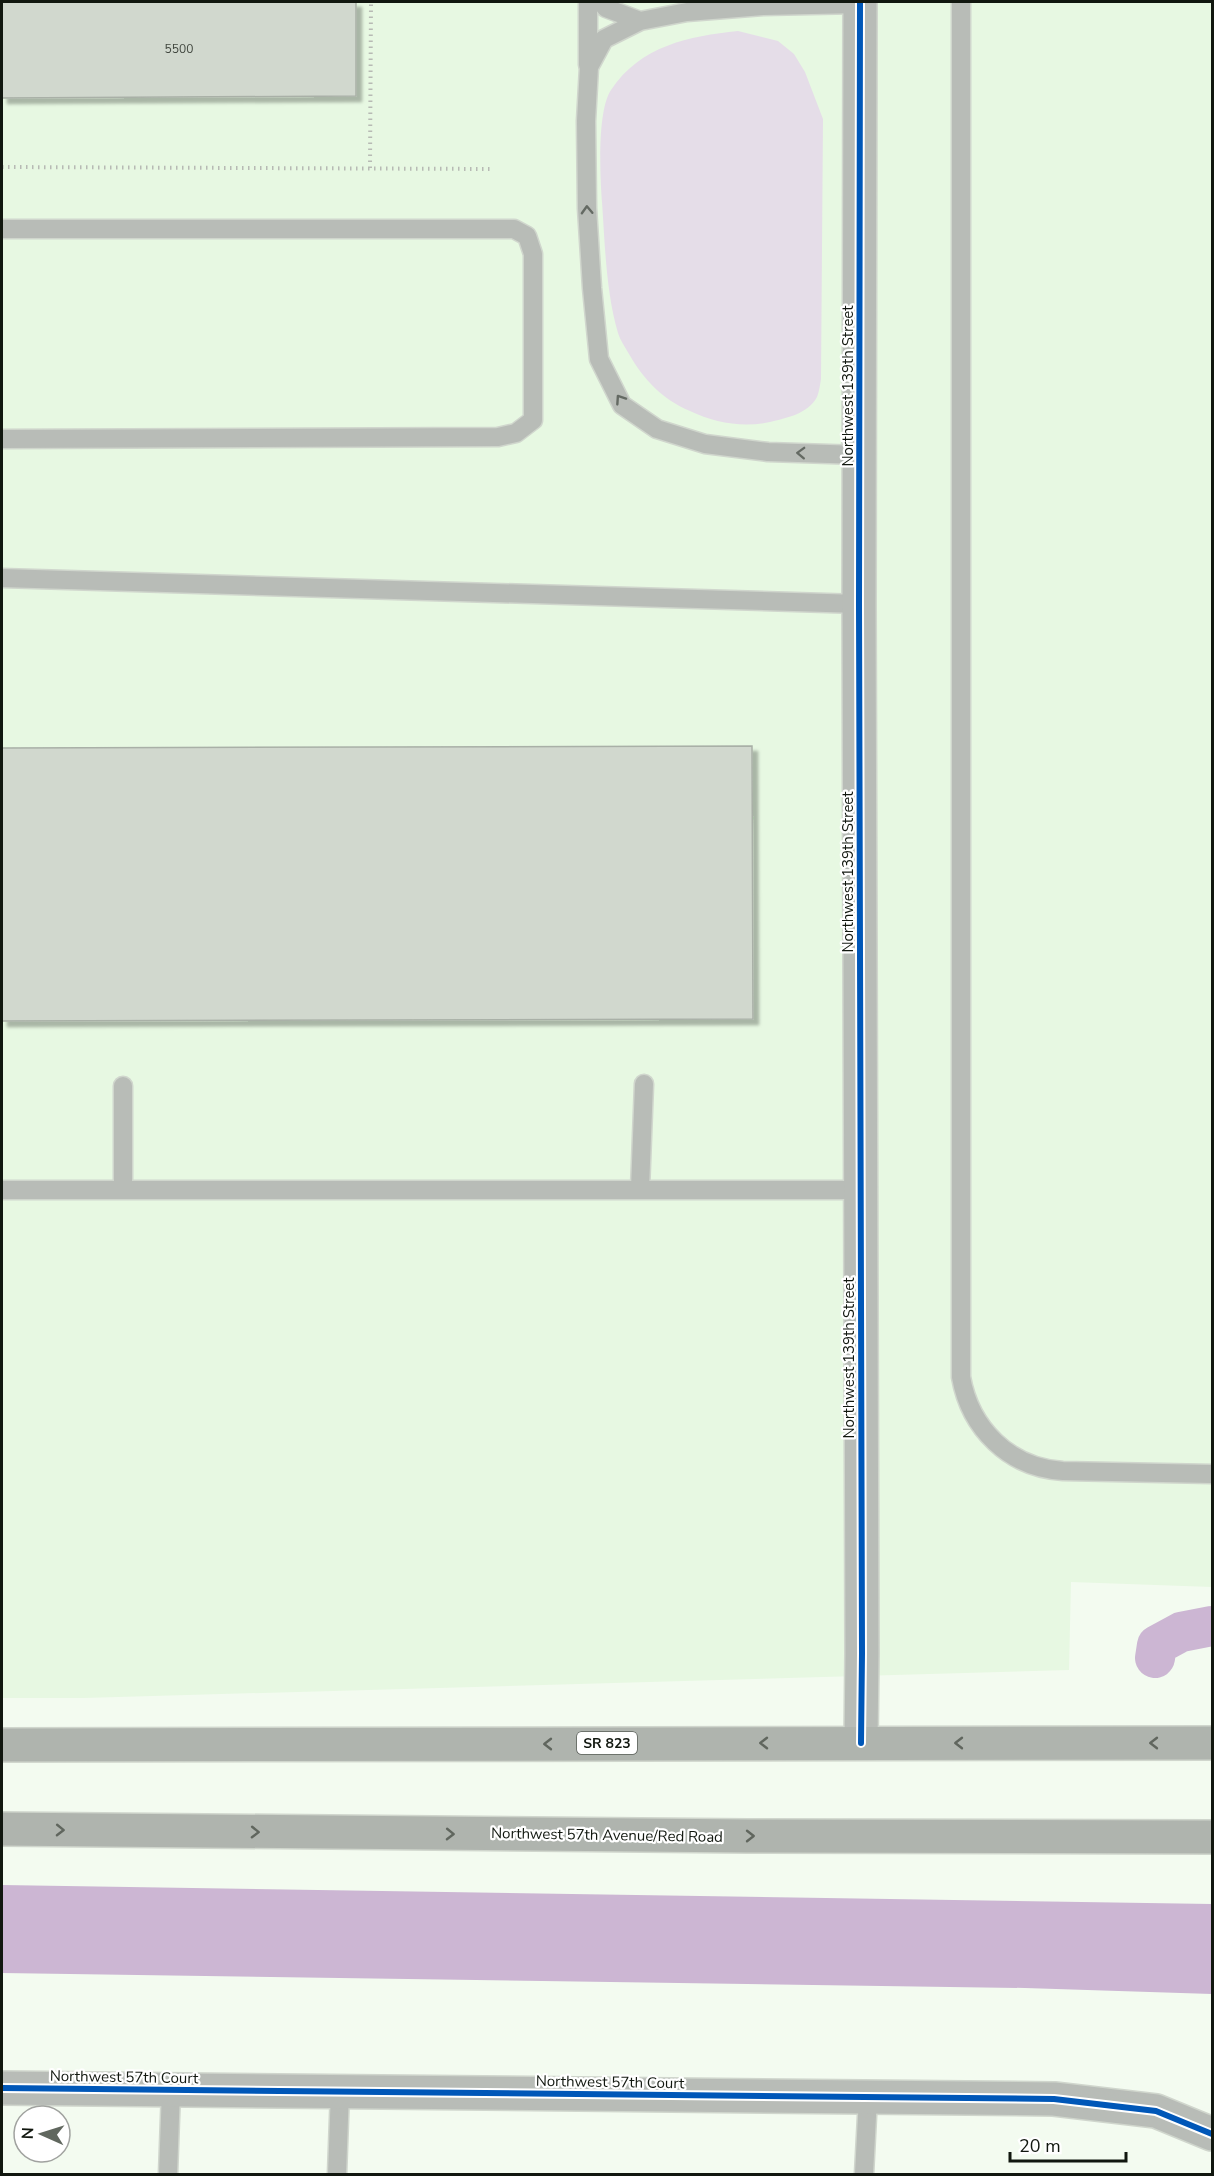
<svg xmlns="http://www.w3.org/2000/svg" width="1214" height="2176" viewBox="0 0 1214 2176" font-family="'Nunito Sans',sans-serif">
  <defs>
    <filter id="shadow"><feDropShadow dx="5.5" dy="5.5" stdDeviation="1.5" flood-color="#0004"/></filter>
  </defs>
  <rect width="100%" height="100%" fill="#f3fbf0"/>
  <path fill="#e7f8e2" d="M 2,2 L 1212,2 L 1212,1587 L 1071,1582 L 1069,1670 L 84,1698 L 2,1698 Z"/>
  <path fill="#e5dde8" d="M 738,31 L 778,41 L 794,54 L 805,72 L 823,119 L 821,379 C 820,385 819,392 817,397 C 808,414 786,418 770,422 C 743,428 715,423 690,411 C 662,399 644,380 629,354 C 625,347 620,340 618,333 C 606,292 605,245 602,202 C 600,176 597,111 611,90 C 640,46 689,36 738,31 Z"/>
  <path fill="#ccb6d3" d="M 2,1885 L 1212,1904 L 1212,1994 L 1025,1988 L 2,1973 Z"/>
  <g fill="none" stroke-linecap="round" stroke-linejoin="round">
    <path stroke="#ccb6d3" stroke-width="40" d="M 1155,1658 L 1157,1645 L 1181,1632 L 1212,1626"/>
  </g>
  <path fill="#d1d8ce" stroke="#a9b0a7" stroke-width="1.5" filter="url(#shadow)" d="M 2,2 L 356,2 L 356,96 L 2,98 Z
    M 752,746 L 753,1019 L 2,1021 L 2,748 Z"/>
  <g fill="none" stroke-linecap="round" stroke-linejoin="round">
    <defs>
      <path id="lane" d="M 588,2 L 588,65
        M 601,2 L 606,8 L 640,21
        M 961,2 L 961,1377 C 970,1428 1009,1468 1063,1471 L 1212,1474
        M 2,229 L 514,229 L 527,236 L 533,254 L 533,420 L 516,433 L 498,437 L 2,439
        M 860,455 L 768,452 L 705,444 L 657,429 L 622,405 L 599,359 L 592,288 L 587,208 L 586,121 L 589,67 L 604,39 L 640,21 L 687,12 L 763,6 L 860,4
        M 2,578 L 859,604
        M 123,1086 L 123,1189
        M 640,1189 L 644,1084
        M 2,1190 L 860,1190
        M 168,2174 L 171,2090
        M 337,2174 L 340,2091
        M 864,2174 L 868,2097"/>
      <path id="street" d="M 860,2 L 859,604 L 862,1653 L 861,1743
        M 2,2088 L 1054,2099 L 1156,2111 L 1212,2134"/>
      <path id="primary" d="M 2,1745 L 1212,1743
        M 2,1829 L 748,1836 L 1212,1837"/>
    </defs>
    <use href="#lane" stroke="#d0d6cd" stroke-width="21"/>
    <use href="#street" stroke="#d0d6cd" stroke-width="36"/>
    <use href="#primary" stroke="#d0d6cd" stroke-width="36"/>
    <path stroke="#b7bab4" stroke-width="4" stroke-dasharray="1.5 4.5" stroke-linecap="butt" d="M 2,167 L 491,169
      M 370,168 L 371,2"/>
    <use href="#lane" stroke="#b8bcb7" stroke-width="18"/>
    <use href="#street" stroke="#b8bcb7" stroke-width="33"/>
    <use href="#primary" stroke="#afb4ae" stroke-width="33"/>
    <defs>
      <path id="cycleway" d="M 860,2 L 859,604 L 862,1653 L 861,1743
        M 2,2088 L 1054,2099 L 1156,2111 L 1212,2134"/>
    </defs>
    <use href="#cycleway" stroke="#fff" stroke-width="10"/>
    <use href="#cycleway" stroke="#0057b8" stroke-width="6"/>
  </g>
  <defs><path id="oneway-chevron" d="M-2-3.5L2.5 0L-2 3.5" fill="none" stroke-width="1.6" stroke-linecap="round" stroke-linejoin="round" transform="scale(1.5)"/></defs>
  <g stroke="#646a63">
    <use href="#oneway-chevron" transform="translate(587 210) rotate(-92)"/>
    <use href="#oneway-chevron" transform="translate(620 399) rotate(-124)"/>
    <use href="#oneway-chevron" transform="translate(801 453) rotate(-178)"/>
  </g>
  <g stroke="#60665e">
    <use href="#oneway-chevron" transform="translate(764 1743) rotate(180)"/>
    <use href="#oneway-chevron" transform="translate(959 1743) rotate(-180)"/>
    <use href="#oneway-chevron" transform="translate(1154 1743) rotate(-180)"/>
    <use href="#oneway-chevron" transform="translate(548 1744) rotate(180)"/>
    <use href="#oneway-chevron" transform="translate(60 1830) rotate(1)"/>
    <use href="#oneway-chevron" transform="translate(255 1832) rotate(1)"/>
    <use href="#oneway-chevron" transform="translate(450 1834) rotate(1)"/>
    <use href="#oneway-chevron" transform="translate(750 1836)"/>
  </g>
  <g text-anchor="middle" stroke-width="4.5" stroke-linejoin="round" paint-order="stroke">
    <g font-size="12" fill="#41473f">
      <text x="179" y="53">5500</text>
    </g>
    <rect fill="#fff" stroke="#585d57" stroke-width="1.5" x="577" y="1732" width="60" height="22" rx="4.5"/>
    <g font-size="14" font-weight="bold" fill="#11170f">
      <text x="607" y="1748">SR 823</text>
    </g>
    <g font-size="15" fill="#11170f" stroke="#fff">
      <text transform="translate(848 386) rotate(-90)" y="5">Northwest 139th Street</text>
      <text transform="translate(848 872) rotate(-90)" y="5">Northwest 139th Street</text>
      <text transform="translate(849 1358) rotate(-90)" y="5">Northwest 139th Street</text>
      <text transform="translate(607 1835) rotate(1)" y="5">Northwest 57th Avenue/Red Road</text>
      <text transform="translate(124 2077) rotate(1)" y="5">Northwest 57th Court</text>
      <text transform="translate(610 2082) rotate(1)" y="5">Northwest 57th Court</text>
    </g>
  </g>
  <rect width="1214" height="2176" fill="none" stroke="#11170f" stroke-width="6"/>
  <g transform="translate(42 2134) rotate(273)"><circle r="28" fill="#ffffff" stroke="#a0a29f" stroke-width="1.5"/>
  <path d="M0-4.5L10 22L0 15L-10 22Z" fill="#60675e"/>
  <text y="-9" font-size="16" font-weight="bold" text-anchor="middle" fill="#11170f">N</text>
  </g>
  <path d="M1010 2152v9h116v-9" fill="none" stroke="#11170f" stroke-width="3"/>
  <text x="1019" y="2152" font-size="18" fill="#11170f" stroke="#ffffff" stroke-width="4.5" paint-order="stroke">20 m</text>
</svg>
